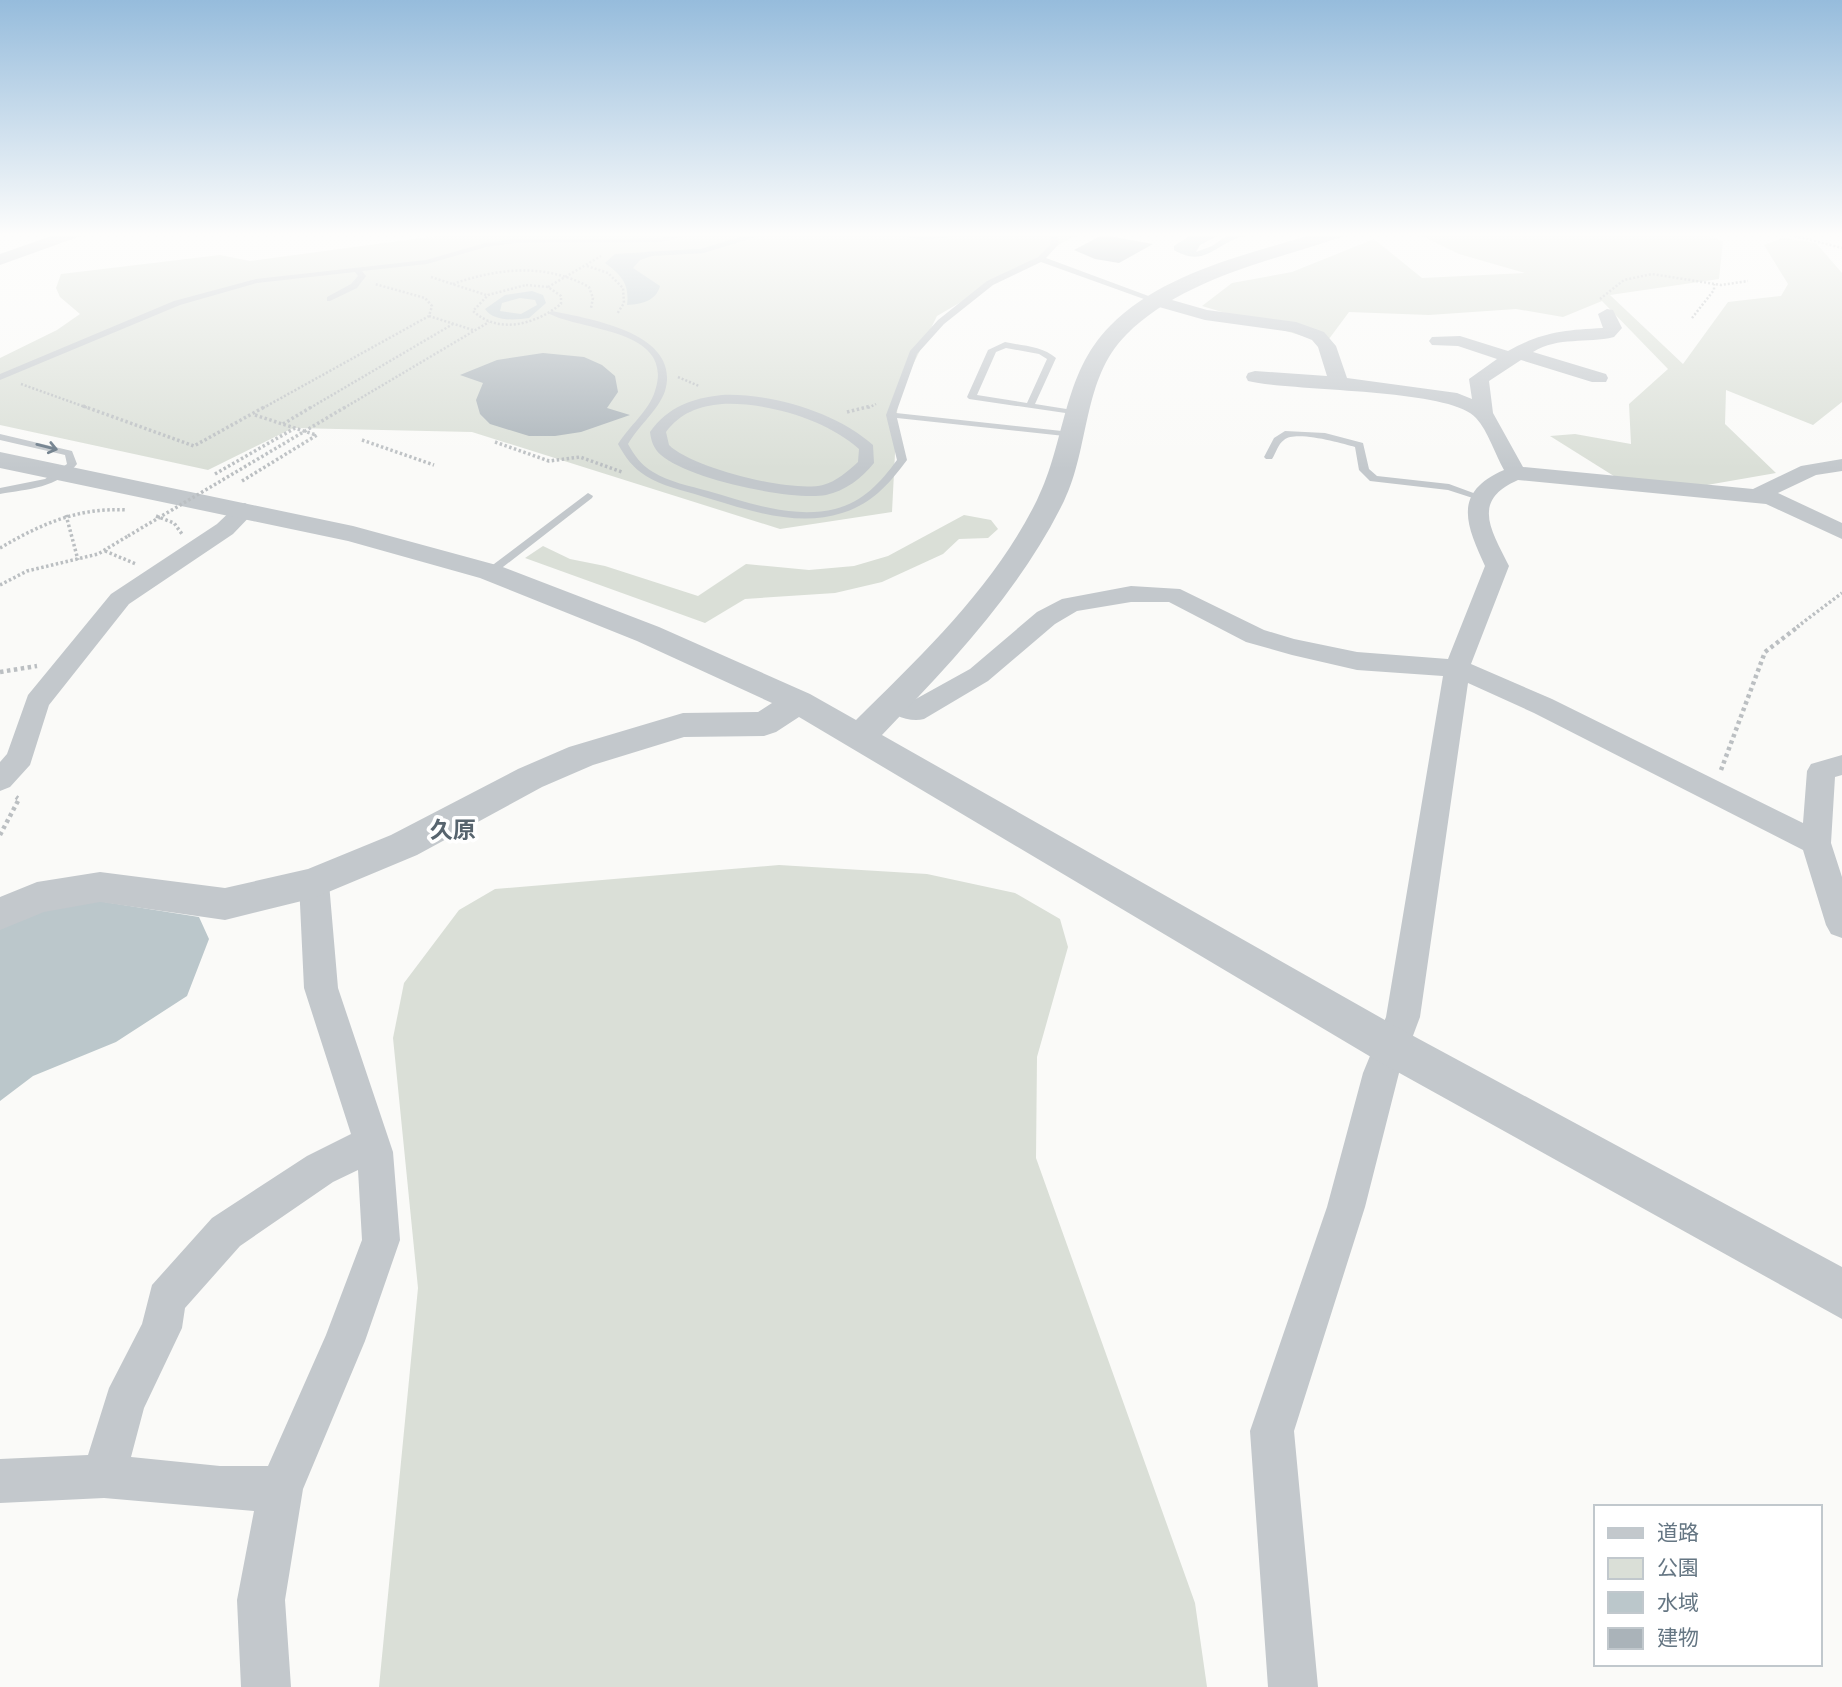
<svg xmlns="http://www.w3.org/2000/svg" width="1842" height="1687" viewBox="0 0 1842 1687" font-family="Signika,'Noto Sans JP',sans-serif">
  <rect width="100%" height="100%" fill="#fafaf8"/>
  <path fill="#dadfd7" d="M 443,233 L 1079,233 L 937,316 L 898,395 L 892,512 L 780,529 L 472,432 L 293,428 L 208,470 L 0,425 L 0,358 L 57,330 L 80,314 L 60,297 L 56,288 L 61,274 L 220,255 L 250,261 L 436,236 Z
    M 1416,233 L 1701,233 L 1723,241 L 1719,279 L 1610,295 L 1683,364 L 1728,302 L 1781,296 L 1788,284 L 1764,245 L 1783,238 L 1816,243 L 1842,273 L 1842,402 L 1813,425 L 1726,390 L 1725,424 L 1776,473 L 1707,485 L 1625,483 L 1550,436 L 1575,434 L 1631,444 L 1629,404 L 1668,369 L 1602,301 L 1563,317 L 1516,309 L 1429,315 L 1349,312 L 1326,343 L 1202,306 L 1232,283 L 1292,272 L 1374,239 L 1422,278 L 1525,273 L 1459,254 Z
    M 964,515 L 991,520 L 998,529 L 988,538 L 959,539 L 943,554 L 882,582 L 835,593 L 745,599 L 705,623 L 525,558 L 543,546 L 570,559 L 605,566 L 698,596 L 746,564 L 809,570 L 854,566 L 888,556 Z
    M 779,865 L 927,874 L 1015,893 L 1060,919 L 1068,947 L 1037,1057 L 1036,1158 L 1195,1603 L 1207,1687 L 379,1687 L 418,1288 L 393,1038 L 404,983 L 459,910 L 495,889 Z"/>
  <path fill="#bbc7cb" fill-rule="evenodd" d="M 1194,233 L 1223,233 L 1200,245 L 1196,252 L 1212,246 L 1231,233 L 1268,233 C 1259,234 1249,235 1240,237 C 1215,245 1204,268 1174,250 L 1174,246 Z
    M 648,252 L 653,253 L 652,256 L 640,260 L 633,268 L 660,286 C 656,301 642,304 627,305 C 630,283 620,274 605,263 L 615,254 Z
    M 532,291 L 543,295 L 546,303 L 529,318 C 515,320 494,322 485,309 L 505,295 ZM 520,298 L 535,300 L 537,305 L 521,314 L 500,311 L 502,303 Z
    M 92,900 L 199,917 L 209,939 L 187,996 L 116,1042 L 33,1076 L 0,1101 L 0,927 L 21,916 Z"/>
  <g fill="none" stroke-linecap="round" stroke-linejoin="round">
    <path stroke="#bbc7cb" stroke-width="4.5" d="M 899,233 L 922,238 L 965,233
      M 994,233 L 1006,235
      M 647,254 L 702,251 L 761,233"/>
  </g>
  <path fill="#aab3b9" d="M 1104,234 L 1114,237 L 1153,244 L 1119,263 L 1095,259 L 1074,250 Z
    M 543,353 L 584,357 L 602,365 L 615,376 L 618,392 L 607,408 L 630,415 L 581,432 L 555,436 L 529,436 L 490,424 L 480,414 L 476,400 L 483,383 L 460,375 L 497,360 Z"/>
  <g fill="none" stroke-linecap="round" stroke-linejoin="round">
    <path stroke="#bbbfc2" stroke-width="2.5" stroke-dasharray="2 2" stroke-linecap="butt" d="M 1783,233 L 1842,248
      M 1069,237 L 1086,233
      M 587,266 L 608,273 L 623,288 L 624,303 L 617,314
      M 431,277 L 486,295
      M 453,284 C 498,268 546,263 589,287 L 593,298 L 591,308
      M 526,285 L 548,287 L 561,296 L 561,304 C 536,324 499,335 473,311 L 488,295 Z
      M 548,287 L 601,256
      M 1600,299 L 1624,280 L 1652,274 L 1721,285 L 1748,281
      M 429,316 L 473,330
      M 1692,318 L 1714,290 L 1714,284
      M 678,377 L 699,386
      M 21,384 L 88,408
      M 263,408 L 429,316 L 432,306 L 425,298 L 375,284
      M 310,408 L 453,324
      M 344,408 L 489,322
      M 868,408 L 876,404"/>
    <path stroke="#bbbfc2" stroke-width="3.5" stroke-dasharray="2.5 2.5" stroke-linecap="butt" d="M 83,406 L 194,446 L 266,406
      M 847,412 L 871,406
      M 255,415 L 316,435
      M 283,424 L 313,406
      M 300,434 L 347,406
      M 362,440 L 434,465
      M 495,442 L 549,461 L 580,457 L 622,472
      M 215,474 L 295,428
      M 242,481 L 317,435
      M 66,515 L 78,560
      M 156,516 L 174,523 L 182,534
      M 0,548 C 41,524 79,507 127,510
      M 105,551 L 136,564
      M 0,585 L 27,571 L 98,554 L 128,536
      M 1797,627 L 1842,593"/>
    <path stroke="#bbbfc2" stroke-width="4.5" stroke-dasharray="3.5 3.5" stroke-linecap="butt" d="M 0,672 L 37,666
      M 1721,770 L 1765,652 L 1799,626
      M 0,835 L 19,799 L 16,797"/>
    <path fill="#c3c8cc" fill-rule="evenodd" d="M 684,233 L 697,233 L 662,242 L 516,243 L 486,247 L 427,264 L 362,271 L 366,276 L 357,288 L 330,301 L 327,301 L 327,297 L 351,284 L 358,276 L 355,272 L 257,283 L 180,305 L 0,380 L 0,374 L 174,301 L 256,279 L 426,260 L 485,243 L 516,239 L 662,238 Z
      M 1046,233 L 1054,233 L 1059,238 L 1058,245 L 1046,258 L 1162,301 L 1155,303 L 1041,262 L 993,285 L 944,324 L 917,354 L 896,413 L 1071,432 L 1076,435 L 1074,437 L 897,418 L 907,460 C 889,484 872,504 842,513 C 796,528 745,509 701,496 C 682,490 662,486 646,476 C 633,468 625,457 618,444 C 629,426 649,411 655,391 C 676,328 579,331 548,313 L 552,311 C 590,319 682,333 665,391 C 658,411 638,426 628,444 C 634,455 641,465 653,472 C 669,482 690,486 708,491 C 749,503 793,519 835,509 C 863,502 881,482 897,460 L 886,415 L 910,351 L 938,320 L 987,281 L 1038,257 L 1050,245 L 1051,238 Z
      M 1005,342 C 1023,346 1042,346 1056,358 L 1035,404 L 1079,411 L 1079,415 L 969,399 L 967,397 L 988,350 ZM 1006,348 L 1039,354 L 1047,359 L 1027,403 L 977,395 L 996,352 Z
      M 1285,431 L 1325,433 L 1363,443 L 1369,469 L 1377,476 L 1449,484 L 1487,498 L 1482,501 L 1448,490 L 1370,481 L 1359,470 L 1355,447 C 1341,443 1295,430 1284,440 C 1278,444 1276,453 1272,459 L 1266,459 L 1264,457 L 1274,438 Z
      M 0,434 L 72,451 L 77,464 C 58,488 28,489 0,494 L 0,488 L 45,479 L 67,464 L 65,455 L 0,440 Z
      M 588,493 L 593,496 L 592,498 L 494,574 L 486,574 L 486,570 Z"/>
    <path fill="#c3c8cc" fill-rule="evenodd" d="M 722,395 C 771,393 836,412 873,445 L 874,463 C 862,478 845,491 826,495 C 791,501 688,479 661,455 C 654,449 651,441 650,432 C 668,407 692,398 722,395 ZM 722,404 C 766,402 826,419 859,449 L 858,462 C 847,472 837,481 823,485 C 791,493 692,468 669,445 L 666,432 C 680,413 699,406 722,404 Z"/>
    <path fill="#c3c8cc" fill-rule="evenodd" d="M 60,233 L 89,233 L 0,265 L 0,254 Z
      M 1158,296 L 1207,310 L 1296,322 L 1324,332 L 1336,346 L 1347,378 L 1457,393 L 1472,399 L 1469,379 L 1497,359 L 1458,346 L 1432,345 L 1429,341 L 1432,337 L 1460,336 L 1508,351 C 1542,332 1564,330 1603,328 L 1598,314 L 1607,309 L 1613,310 L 1622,328 L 1614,337 C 1586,344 1559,336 1533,352 L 1606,374 L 1608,378 L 1606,382 L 1592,382 L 1521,360 L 1489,381 L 1493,413 L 1523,467 L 1753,489 L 1801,466 L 1842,459 L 1842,471 L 1816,475 L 1778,493 L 1842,523 L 1842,539 L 1766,504 L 1518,480 C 1470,501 1492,531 1509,566 L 1471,664 L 1552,699 L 1803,823 L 1807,771 L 1811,764 L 1842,755 L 1842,775 L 1835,777 L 1831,843 L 1842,877 L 1842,938 L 1831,934 L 1826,925 L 1803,850 L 1534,713 L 1468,683 L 1420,1017 L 1399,1073 L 1365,1207 L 1294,1431 L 1318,1687 L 1268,1687 L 1250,1431 L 1327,1207 L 1363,1073 L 1386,1017 L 1443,676 L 1357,670 L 1292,655 L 1246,642 L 1169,602 L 1131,602 L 1077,611 L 1055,624 L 988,681 L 924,719 C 910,723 889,715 881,702 L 885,695 L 894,693 L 914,700 L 970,669 L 1037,612 L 1062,599 L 1131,586 L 1180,589 L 1264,630 L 1294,639 L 1357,652 L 1448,659 L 1485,566 C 1467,526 1451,493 1504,470 C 1495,454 1488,431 1476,418 C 1450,388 1292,392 1248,381 L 1246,377 L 1248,373 L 1255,371 L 1327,376 L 1318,347 L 1312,340 L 1292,332 L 1205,320 L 1152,305 L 1149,301 L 1152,297 Z
      M 245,503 L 256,510 L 233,534 L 129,604 L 49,705 L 30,765 L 10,787 L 0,791 L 0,762 L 7,754 L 28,695 L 111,594 L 217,524 L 237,505 Z
      M 314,871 L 325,874 L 329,883 L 338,988 L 393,1152 L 400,1240 L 365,1341 L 303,1489 L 285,1600 L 291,1687 L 241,1687 L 237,1600 L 254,1511 L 104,1498 L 0,1503 L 0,1459 L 88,1455 L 109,1388 L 142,1324 L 152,1285 L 212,1218 L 307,1156 L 351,1134 L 304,988 L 299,883 L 303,874 ZM 358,1170 L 362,1240 L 326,1335 L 268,1466 L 220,1466 L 131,1457 L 144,1408 L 182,1328 L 185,1308 L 240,1246 L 333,1182 Z"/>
    <path fill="#c3c8cc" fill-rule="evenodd" d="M 1316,233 L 1345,233 L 1342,237 C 1270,261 1182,279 1126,335 C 1082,379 1090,448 1064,501 C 1020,591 950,664 882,735 L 1406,1032 L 1842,1267 L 1842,1319 L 1376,1060 L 799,717 L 776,732 L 764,736 L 684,737 L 593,765 L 542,787 L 417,855 L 314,898 L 225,920 L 100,902 L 44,912 L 0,930 L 0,897 L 37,882 L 100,872 L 225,888 L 308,869 L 391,835 L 518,769 L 569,747 L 683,713 L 758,712 L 772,703 L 637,641 L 480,578 L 348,541 L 0,468 L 0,452 L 353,526 L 500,566 L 659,627 L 810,694 L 856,720 C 923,654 995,586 1037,500 C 1066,442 1062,374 1110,326 C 1163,272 1247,255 1316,233 Z"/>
    <path stroke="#bbbfc2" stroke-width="3.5" stroke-dasharray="2.5 2.5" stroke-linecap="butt" d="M 128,536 L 300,434"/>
  </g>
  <defs><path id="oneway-shaft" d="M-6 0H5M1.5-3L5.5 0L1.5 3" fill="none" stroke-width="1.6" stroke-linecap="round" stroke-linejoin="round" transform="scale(1.75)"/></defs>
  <use stroke="#6a7a87" href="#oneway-shaft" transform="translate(47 447) rotate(14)"/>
  <linearGradient id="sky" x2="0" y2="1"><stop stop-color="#96bcdc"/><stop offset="0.5" stop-color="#fdfdfc"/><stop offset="1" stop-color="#fdfdfc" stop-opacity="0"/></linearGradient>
  <rect width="1842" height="469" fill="url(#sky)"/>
  <g text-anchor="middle" stroke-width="7" stroke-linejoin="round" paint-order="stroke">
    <g font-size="23" font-weight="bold" fill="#57646e" stroke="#fff">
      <text x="453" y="838">久原</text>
    </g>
  </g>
  <rect x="1594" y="1505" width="228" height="161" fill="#ffffff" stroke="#c1c8cd" stroke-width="2"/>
  <rect x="1608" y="1528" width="35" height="10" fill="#c3c8cc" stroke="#c1c8cd" stroke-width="2"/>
  <text x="1657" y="1540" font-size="21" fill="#657683">道路</text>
  <rect x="1608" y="1558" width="35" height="21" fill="#dadfd7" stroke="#c1c8cd" stroke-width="2"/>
  <text x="1657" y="1575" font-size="21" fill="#657683">公園</text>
  <rect x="1608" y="1592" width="35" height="21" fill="#bbc7cb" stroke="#c1c8cd" stroke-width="2"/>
  <text x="1657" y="1610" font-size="21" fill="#657683">水域</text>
  <rect x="1608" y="1628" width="35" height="21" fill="#aab3b9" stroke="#c1c8cd" stroke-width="2"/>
  <text x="1657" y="1645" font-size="21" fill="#657683">建物</text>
</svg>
